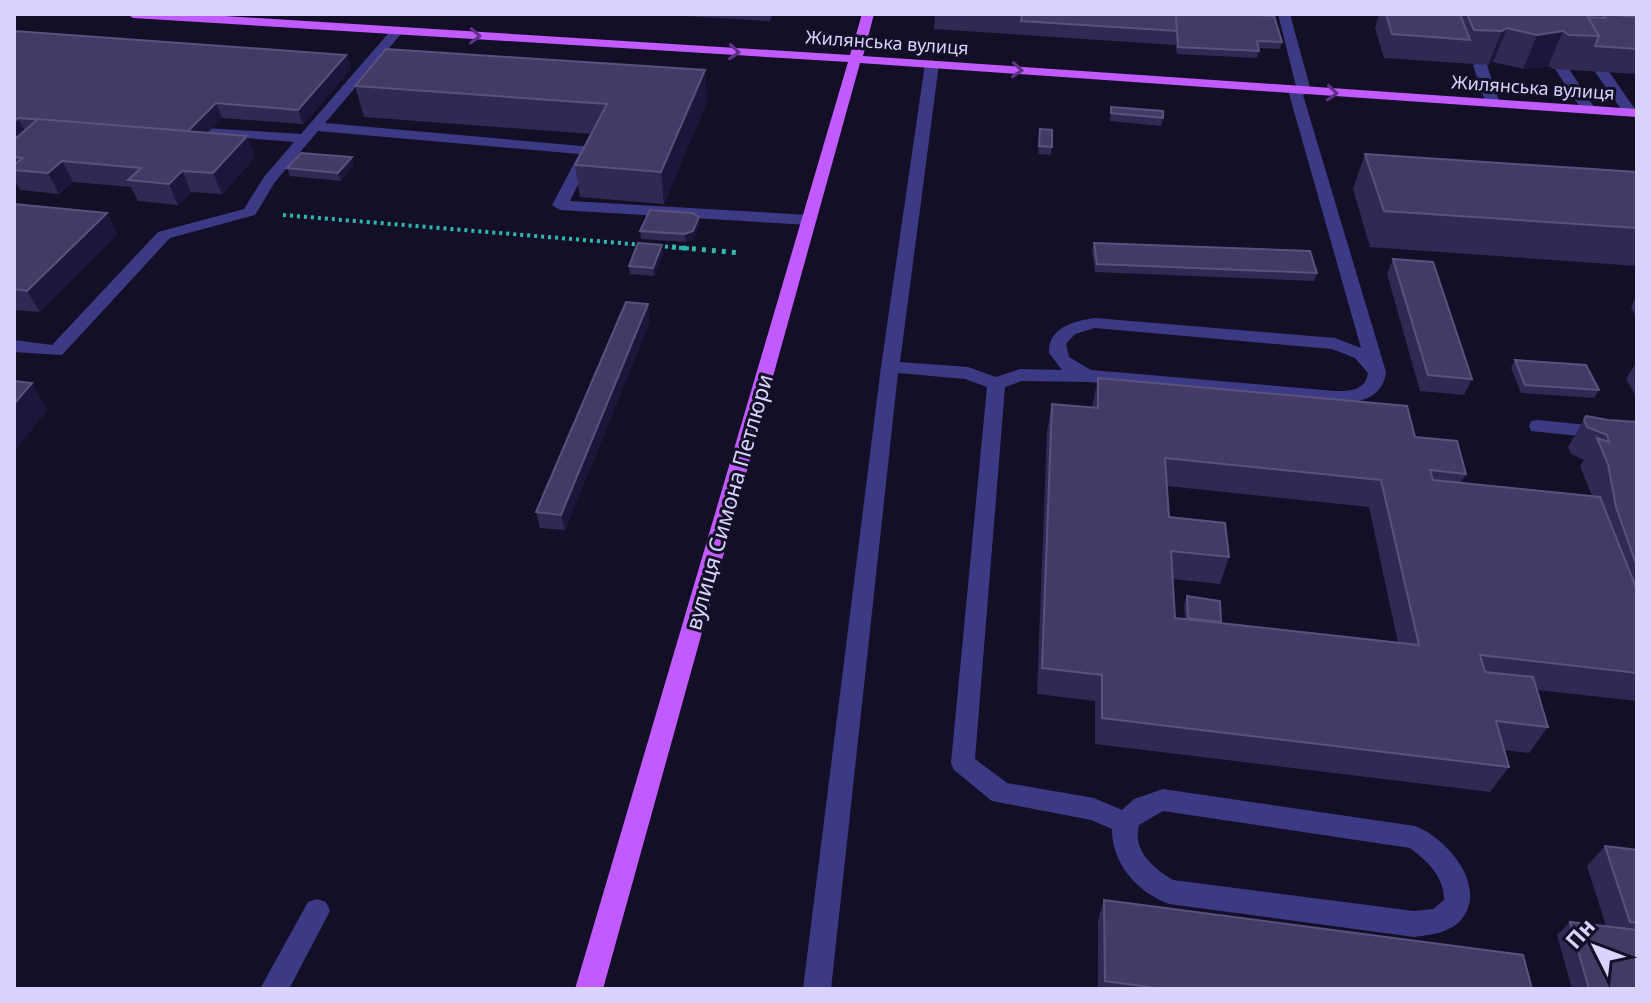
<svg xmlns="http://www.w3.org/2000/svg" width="1651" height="1003" viewBox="0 0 1651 1003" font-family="'Noto Sans',sans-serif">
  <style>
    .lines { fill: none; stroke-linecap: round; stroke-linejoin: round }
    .path-far1 { stroke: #2fb8b0; stroke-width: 4; stroke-dasharray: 3 4; stroke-linecap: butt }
    .path { stroke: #2fb8b0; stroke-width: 5; stroke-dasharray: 4 6; stroke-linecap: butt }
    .minor { fill: #3d3a85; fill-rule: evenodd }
    .major { fill: #c25bff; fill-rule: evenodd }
    .wall { fill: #312854; fill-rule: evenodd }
    .shaded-wall { fill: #1d163a }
    .building { fill: #433a66; stroke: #5a527e; stroke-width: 2; fill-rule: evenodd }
    .oneway { stroke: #623188 }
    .labels { text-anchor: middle; stroke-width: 6; stroke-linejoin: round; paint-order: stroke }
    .far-street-label { font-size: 18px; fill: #d9d4ff; stroke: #130f26 }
    .street-label { font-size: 22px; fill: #d9d4ff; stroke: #130f26 }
  </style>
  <rect width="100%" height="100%" fill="#130f26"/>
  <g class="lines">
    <g class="path-far1">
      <polyline points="283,215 644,245"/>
      <polyline points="658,246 695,249"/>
    </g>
    <polyline class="path" points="672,247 741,253"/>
    <g class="minor">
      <path d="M1278,14H1290L1311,91L1303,95L1386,372C1383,396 1364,402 1342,403L1089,382L1022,381L1005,387L975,759L1007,783L1094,798L1122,810L1134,799L1163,789L1415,826C1447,838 1489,887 1461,920C1450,933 1429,935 1414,937L1169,904C1137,892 1112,864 1112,829L1091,820L992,801L954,770L951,763L987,387L965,379L898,373L831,989H803L881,367L925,64L932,60L939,64L900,362L968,367L996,377L1020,369L1062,370L1049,353C1048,327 1075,321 1095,318L1335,338L1361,348L1288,90L1296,86ZM1095,328L1332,349L1355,358L1368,373C1365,391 1350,391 1335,391L1091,370L1069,357L1066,344L1075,334ZM1163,811L1410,848C1427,861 1444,876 1444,900L1433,909L1414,911L1173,880C1153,868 1132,850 1139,825Z"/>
      <polygon points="397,27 403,31 401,34 325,123 593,147 595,150 570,201 809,215 817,220 809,225 560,210 552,205 579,154 318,131 275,182 255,215 170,238 62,355 14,352 14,340 52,345 158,232 244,209 264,177 294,142 210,135 203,131 205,128 301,134 393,28"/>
      <polygon points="1480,61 1487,65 1500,104 1498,107 1486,104 1473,65"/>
      <polygon points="1557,66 1567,66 1596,110 1594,113 1584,113 1555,69"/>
      <polygon points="1597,69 1607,69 1637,112 1636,116 1626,116 1595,72"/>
      <polygon points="1538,420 1637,430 1637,442 1531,431 1529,426 1531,421"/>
      <polygon points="317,899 326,902 330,911 289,989 260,989 308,902"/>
    </g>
    <polygon class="major" points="127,14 193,14 850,55 862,14 874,14 863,56 1637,109 1637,117 860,63 603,989 575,989 848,62 133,18"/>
  </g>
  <g class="wall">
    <polygon points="651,14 773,14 770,21"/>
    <polygon points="935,14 1240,14 1282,42 1280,49 1259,48 1259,51 1257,58 1177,54 1175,43 1174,45 934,29"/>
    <polygon points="1379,14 1637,14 1637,74 1554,69 1548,66 1523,69 1493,62 1488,65 1384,58 1375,28"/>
    <polygon points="14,31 346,55 351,69 303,124 222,118 207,133 255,157 222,194 191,192 178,205 138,201 131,187 73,182 59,194 20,190 14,179"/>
    <polygon points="355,86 707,101 664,204 580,197 575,165 592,134 364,117"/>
    <polygon points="1111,107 1163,118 1161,126 1110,121"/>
    <polygon points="1040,129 1052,147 1051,155 1038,154"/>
    <polygon points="1365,154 1637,172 1637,266 1370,247 1353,189"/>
    <polygon points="354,165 341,181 290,176 287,168"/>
    <polygon points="14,204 107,213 117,234 40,312 14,310"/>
    <polygon points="699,217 699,225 694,239 686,242 641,239 640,231"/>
    <polygon points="1094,243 1317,273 1314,281 1095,272 1092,251"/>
    <polygon points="663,253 654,276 630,274 629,266"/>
    <polygon points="1393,259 1472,379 1464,395 1420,391 1387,274"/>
    <polygon points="1637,295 1637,320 1631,307"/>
    <polygon points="650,320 565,530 540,528 536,512"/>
    <polygon points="1515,360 1599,390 1594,398 1521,393 1511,368"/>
    <polygon points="1636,363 1637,363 1637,398 1626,379"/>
    <path d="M1098,378L1415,437L1466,474L1461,483L1592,496L1580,466L1584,460L1571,454L1568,447L1586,416L1608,420L1637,422V701L1537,690L1548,727L1529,753L1504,750L1509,767L1490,792L1095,744V701L1037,694L1047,431L1052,404L1092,407ZM1167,486L1369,507L1398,643L1220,623L1221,622L1187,596L1184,604L1185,619L1175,618L1172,579L1220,584L1229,557L1169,517Z"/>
    <polygon points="1605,846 1637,850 1637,989 1572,989 1557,935 1570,922 1606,926 1587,866"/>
    <polygon points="1104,900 1532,989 1098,989 1098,920"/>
  </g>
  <g class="shaded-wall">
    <polygon points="1507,28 1493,62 1488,65 1502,31"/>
    <polygon points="1563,31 1548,66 1523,69 1537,35"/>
    <polygon points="346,55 351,69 303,124 298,110"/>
    <polygon points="705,70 707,101 664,204 661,172"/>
    <polygon points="216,103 222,118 194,146 188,131"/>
    <polygon points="18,118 26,133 14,143 14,122"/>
    <polygon points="247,136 255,157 222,194 213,173"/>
    <polygon points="352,157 354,165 341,181 338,173"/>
    <polygon points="62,161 73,182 59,194 48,173"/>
    <polygon points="182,171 191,192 178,205 169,184"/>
    <polygon points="107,213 117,234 40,312 27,291"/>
    <polygon points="699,217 699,225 694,239 686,242 685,234"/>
    <polygon points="662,245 663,253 654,276 653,268"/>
    <polygon points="648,304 650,320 565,530 561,515"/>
    <polygon points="32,383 48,410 14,451 14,404"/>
  </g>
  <g class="building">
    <polygon points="1022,14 1176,14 1177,31 1021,21"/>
    <polygon points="1176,14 1240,14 1274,16 1282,42 1257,41 1259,51 1178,47"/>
    <polygon points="1386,14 1460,14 1470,40 1392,34"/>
    <polygon points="1467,14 1586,14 1599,36 1569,35 1563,31 1537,35 1507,28 1502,31 1474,30"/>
    <polygon points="1603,14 1637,17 1637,49 1595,46 1599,36 1588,17 1605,18"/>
    <polygon points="14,31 346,55 298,110 216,103 188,131 18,118 14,122"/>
    <polygon points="386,49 705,70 661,172 575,165 607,104 355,86"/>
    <polygon points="1111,107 1163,111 1163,118 1111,113"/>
    <polygon points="38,119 247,136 213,173 182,171 169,184 128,180 141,168 62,161 48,173 14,170 14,165 23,158 14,157 14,140"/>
    <polygon points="1040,129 1052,130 1052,147 1039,146"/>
    <polygon points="301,153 352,157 338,173 287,168"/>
    <polygon points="1365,154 1637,172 1637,228 1384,211"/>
    <polygon points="14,204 107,213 27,291 14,289"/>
    <polygon points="650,210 692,213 699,217 693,231 685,234 640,231"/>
    <polygon points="638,243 662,245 653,268 629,266"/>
    <polygon points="1094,243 1310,251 1317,273 1097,264"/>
    <polygon points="1393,259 1433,262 1472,379 1428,375"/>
    <polygon points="626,302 648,304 561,515 536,512"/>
    <polygon points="1515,360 1586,365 1599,390 1525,385"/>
    <path d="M1098,378L1407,406L1415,437L1457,441L1466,474L1430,470L1433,480L1600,497L1637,590V673L1480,655L1485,672L1533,677L1548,727L1496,721L1509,767L1102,718V675L1042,668L1052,404L1098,408ZM1165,458L1381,480L1419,645L1175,618L1171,551L1229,557L1225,523L1169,517Z"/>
    <polygon points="14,381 32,383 14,404"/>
    <polygon points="1586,416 1608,420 1637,422 1637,567 1616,507 1608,464 1597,438 1609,442 1607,435 1587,427 1584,420"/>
    <polygon points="1187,596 1220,601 1221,622 1188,618"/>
    <polygon points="1605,846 1637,850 1637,923 1630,922"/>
    <polygon points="1104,900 1523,955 1532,989 1164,989 1105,981"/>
    <polygon points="1570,922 1637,930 1637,989 1589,989"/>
  </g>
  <defs><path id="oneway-chevron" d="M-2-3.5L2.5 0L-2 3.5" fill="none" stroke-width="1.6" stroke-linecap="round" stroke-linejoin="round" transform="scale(2)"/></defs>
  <g class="oneway">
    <use href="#oneway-chevron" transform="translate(475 36) rotate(3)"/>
    <use href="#oneway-chevron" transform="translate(734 52) rotate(4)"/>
    <use href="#oneway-chevron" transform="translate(1017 70) rotate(4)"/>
    <use href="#oneway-chevron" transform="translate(1332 93) rotate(4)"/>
  </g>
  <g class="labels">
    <g class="far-street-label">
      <text transform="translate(887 43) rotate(4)" y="6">Жилянська вулиця</text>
      <text transform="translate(1533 88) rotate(4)" y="6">Жилянська вулиця</text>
    </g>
    <g class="street-label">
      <text transform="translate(729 502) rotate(-74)" y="8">вулиця Симона Петлюри</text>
    </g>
  </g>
  <rect width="1651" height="1003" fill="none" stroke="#d9d4ff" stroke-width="32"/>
  <g transform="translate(1595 947) rotate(312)" stroke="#130f26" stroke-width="6" paint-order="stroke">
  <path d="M0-6L14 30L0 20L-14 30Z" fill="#d9d4ff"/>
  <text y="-12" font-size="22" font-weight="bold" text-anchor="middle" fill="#d9d4ff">Пн</text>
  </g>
</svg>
